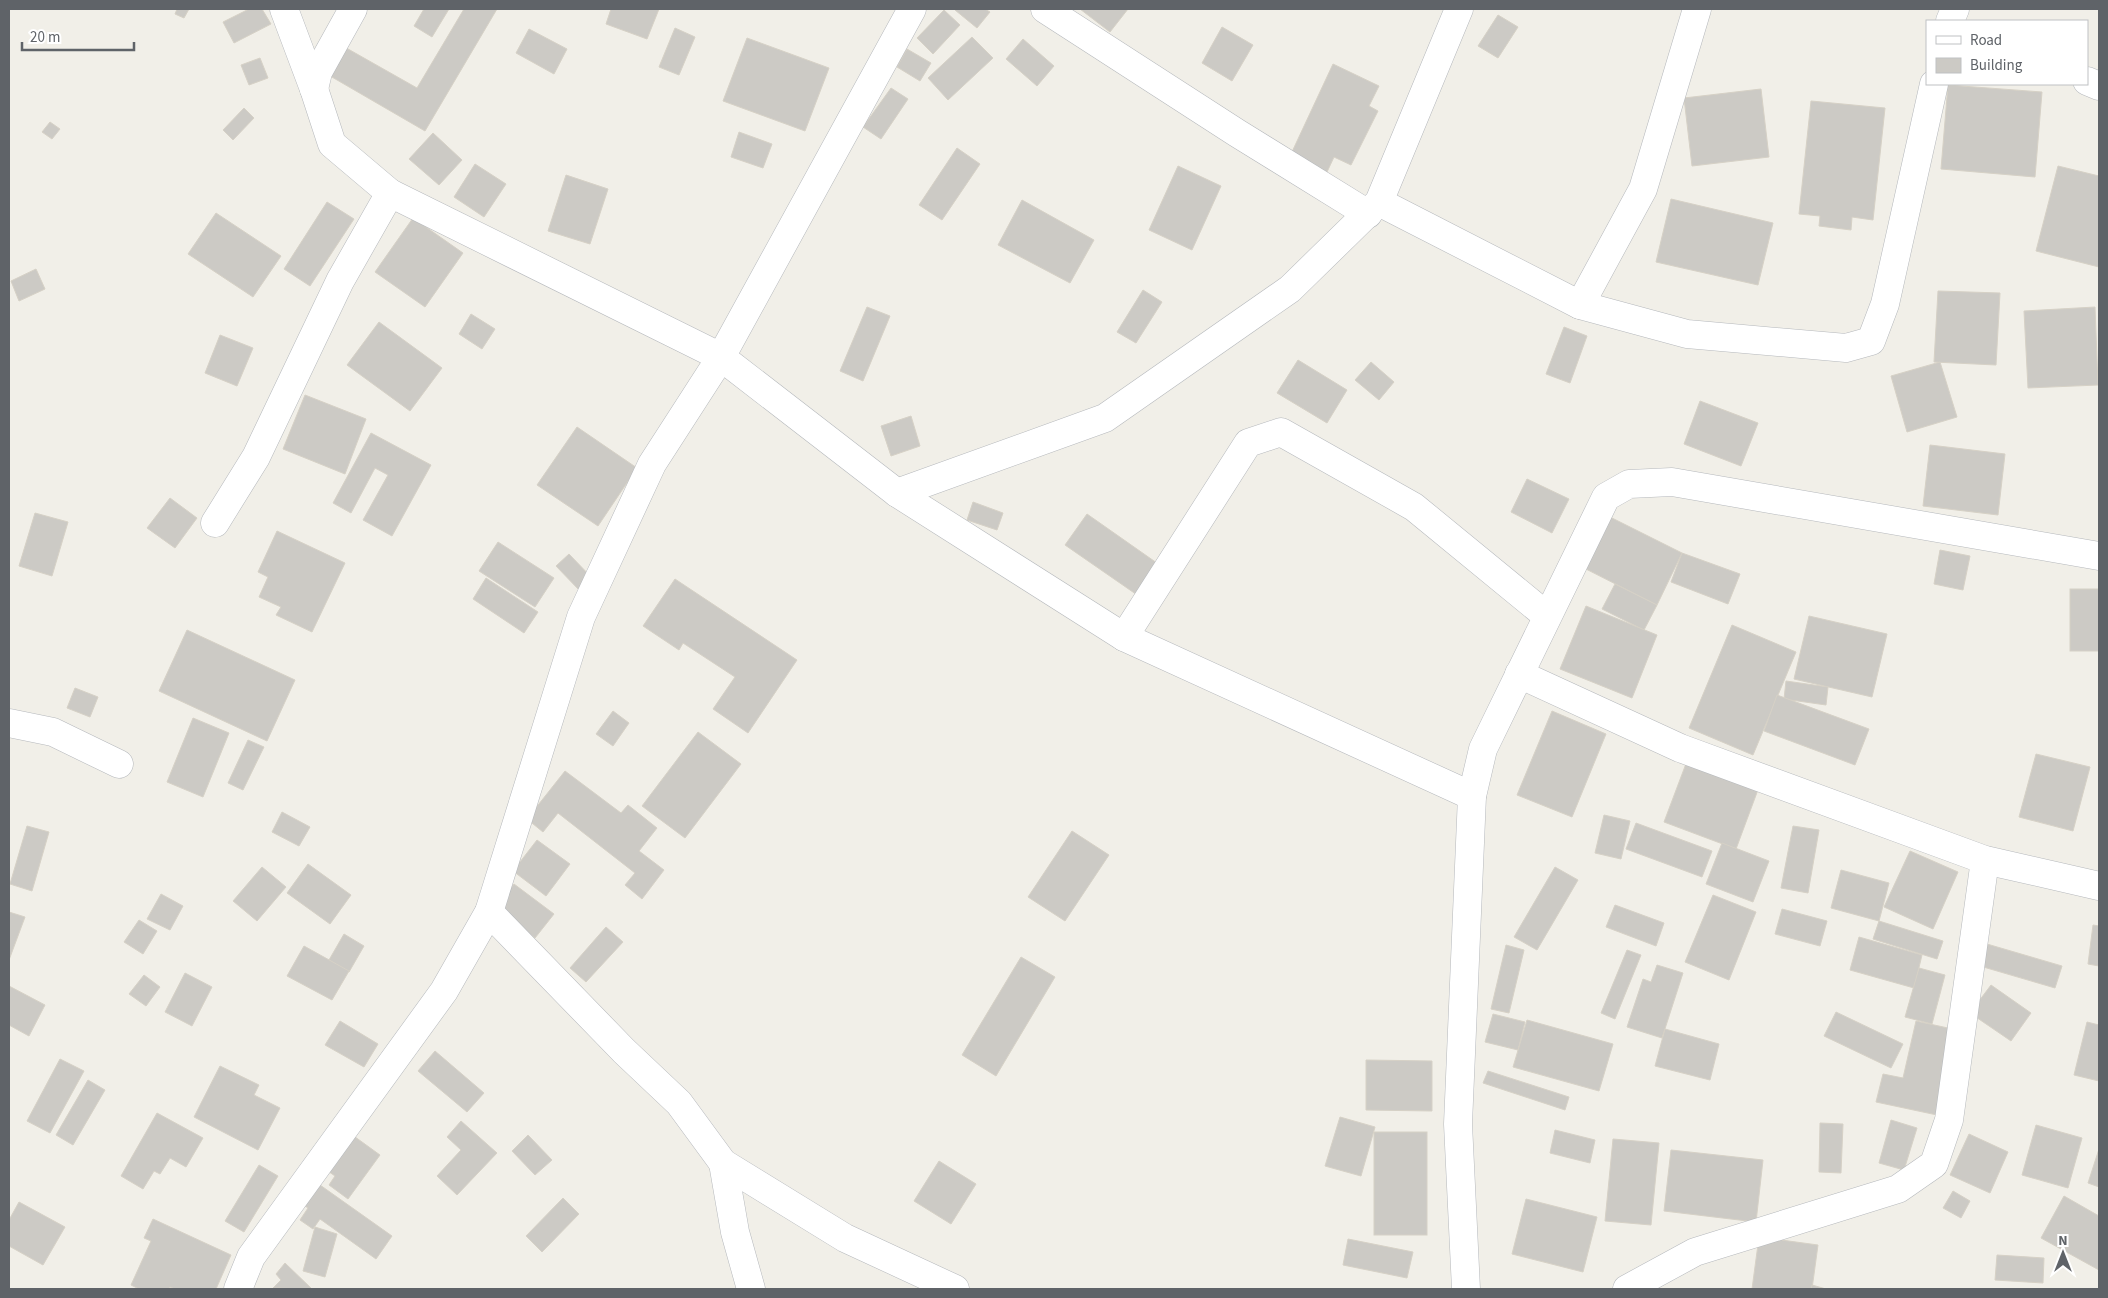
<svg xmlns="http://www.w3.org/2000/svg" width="2108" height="1298" viewBox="0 0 2108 1298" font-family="'Source Sans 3',sans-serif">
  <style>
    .building { fill: #cccac5; stroke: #d6d1c6 }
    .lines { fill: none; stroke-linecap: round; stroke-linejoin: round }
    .minor-casing { stroke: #b5b8bc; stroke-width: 29 }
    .minor { stroke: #fff; stroke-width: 28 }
  </style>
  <rect width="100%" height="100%" fill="#f1efe8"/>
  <g class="building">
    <polygon points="177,9 189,9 184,18 175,14"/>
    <polygon points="249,9 262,9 271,24 234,43 223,22"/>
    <polygon points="424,9 449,9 432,37 414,26"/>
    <polygon points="464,9 497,9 425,131 325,73 341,45 417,88"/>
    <polygon points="611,9 659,9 647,39 606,24"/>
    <polygon points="956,9 985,9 990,12 977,28 955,10"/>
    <polygon points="1080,9 1128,9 1110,32"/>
    <polygon points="944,10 960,25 933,54 917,38"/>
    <polygon points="1498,15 1518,27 1498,58 1478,46"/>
    <polygon points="1222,27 1253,45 1232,81 1202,63"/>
    <polygon points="675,28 695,37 679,75 659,67"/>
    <polygon points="529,29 567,49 554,74 516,53"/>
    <polygon points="972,37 993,58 948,100 928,78"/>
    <polygon points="747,38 829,68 805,131 723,101"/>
    <polygon points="1023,39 1054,66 1037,86 1006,59"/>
    <polygon points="907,49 931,63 920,81 897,67"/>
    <polygon points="260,58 268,78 249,85 241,65"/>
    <polygon points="1333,64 1379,86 1369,106 1378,111 1351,165 1334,157 1327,172 1291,154"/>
    <polygon points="1948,85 2042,92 2035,177 1941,169"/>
    <polygon points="891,88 908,99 881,139 863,127"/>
    <polygon points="1761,89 1769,157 1692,166 1684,98"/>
    <polygon points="1811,101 1885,108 1873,220 1852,217 1851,230 1819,226 1820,216 1799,214"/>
    <polygon points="244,108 254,118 233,140 223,130"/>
    <polygon points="50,122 60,129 52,139 42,132"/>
    <polygon points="739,132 772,144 763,168 731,157"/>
    <polygon points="433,133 462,160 439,185 409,159"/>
    <polygon points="957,148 980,164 942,220 919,205"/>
    <polygon points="475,164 506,184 484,217 454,197"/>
    <polygon points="1178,166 1221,186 1192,250 1149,230"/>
    <polygon points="2058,166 2099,176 2099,267 2036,251"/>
    <polygon points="566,175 608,189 590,244 548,231"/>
    <polygon points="1671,199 1773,223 1758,285 1656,262"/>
    <polygon points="1022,200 1094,240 1070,283 998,245"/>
    <polygon points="327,202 354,219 310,286 284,269"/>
    <polygon points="216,213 281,256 253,297 188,254"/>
    <polygon points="413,218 463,253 425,307 375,272"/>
    <polygon points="36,269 45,289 19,301 11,281"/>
    <polygon points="1143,290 1162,302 1136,343 1117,332"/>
    <polygon points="1938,291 2000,293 1996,365 1934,362"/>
    <polygon points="867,307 890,316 863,381 840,371"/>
    <polygon points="2095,307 2098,385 2028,388 2024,311"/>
    <polygon points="471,314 495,329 482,349 459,334"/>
    <polygon points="379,322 442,368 410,411 347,365"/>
    <polygon points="1564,327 1587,336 1570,383 1546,374"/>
    <polygon points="220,335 253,348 237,386 205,373"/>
    <polygon points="1298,360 1347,390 1327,423 1277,393"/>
    <polygon points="1371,362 1394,382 1379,400 1355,380"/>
    <polygon points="1940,362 1957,417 1907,432 1891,376"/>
    <polygon points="305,395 366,419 345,474 283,449"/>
    <polygon points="1700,401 1758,423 1741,466 1684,444"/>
    <polygon points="911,416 920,446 891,456 881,426"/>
    <polygon points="577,427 637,468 598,526 537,485"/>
    <polygon points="371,433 431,465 392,536 363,520 388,475 375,468 351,513 333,503"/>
    <polygon points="1930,445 2005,454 1998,515 1923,506"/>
    <polygon points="1527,479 1569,499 1552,533 1511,512"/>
    <polygon points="170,498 197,518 175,548 147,528"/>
    <polygon points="973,502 1003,513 997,530 967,520"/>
    <polygon points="35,513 68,522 52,576 19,566"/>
    <polygon points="1087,514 1164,568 1143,599 1065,545"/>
    <polygon points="1606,515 1682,553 1657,605 1580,566"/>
    <polygon points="277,531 345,563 312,632 276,615 281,607 259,597 268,577 258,572"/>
    <polygon points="498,542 554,578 535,607 479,571"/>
    <polygon points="1940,550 1970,556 1963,590 1934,584"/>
    <polygon points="1682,553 1740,574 1728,604 1671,582"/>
    <polygon points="569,554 593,579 580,591 556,566"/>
    <polygon points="486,578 538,612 524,633 473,599"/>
    <polygon points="675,579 797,660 748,733 713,709 735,677 683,643 679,650 643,626"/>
    <polygon points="1615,584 1657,605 1644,630 1602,609"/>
    <rect x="2070" y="589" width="29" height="62"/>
    <polygon points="1586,606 1657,635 1632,698 1560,669"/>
    <polygon points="1809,616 1887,634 1872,697 1794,679"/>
    <polygon points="1732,625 1796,652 1753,755 1689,728"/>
    <polygon points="187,630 295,680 267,741 159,691"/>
    <polygon points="1786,681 1828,687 1826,705 1784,699"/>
    <polygon points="75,688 98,697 90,717 67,708"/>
    <polygon points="1777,695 1869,729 1855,765 1764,731"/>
    <polygon points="613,711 629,723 613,746 596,734"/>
    <polygon points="1552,711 1606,734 1572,817 1517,795"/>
    <polygon points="193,718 229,733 203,797 167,782"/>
    <polygon points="698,732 741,764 685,838 642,806"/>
    <polygon points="248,740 264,747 243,790 228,783"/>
    <polygon points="2036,754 2090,767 2073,831 2019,817"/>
    <polygon points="1687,761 1759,787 1736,849 1664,822"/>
    <polygon points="565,771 621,813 628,805 657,828 639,851 664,870 642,899 625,885 635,873 558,813 543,832 527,819"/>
    <polygon points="282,812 310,827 299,846 272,832"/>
    <polygon points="1604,815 1630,821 1621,859 1595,853"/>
    <polygon points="1636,823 1712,851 1702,877 1626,849"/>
    <polygon points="27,826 49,832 32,891 10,884"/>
    <polygon points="1793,826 1819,830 1808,893 1781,888"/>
    <polygon points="1072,831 1109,855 1065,921 1028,897"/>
    <polygon points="537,840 570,864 546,896 513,871"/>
    <polygon points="1722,843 1769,861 1753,902 1706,884"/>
    <polygon points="1910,851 1958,872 1933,929 1884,907"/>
    <polygon points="308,864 351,895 330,924 287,893"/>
    <polygon points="262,867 286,887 257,921 233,901"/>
    <polygon points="1555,867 1578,880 1537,950 1514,937"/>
    <polygon points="1841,870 1889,883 1879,921 1831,908"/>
    <polygon points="514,884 554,914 535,938 496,908"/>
    <polygon points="161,894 183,906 170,930 147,919"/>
    <polygon points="1713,895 1756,912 1729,980 1685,962"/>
    <polygon points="1615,905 1664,923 1656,946 1606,927"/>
    <polygon points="1782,909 1827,921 1820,946 1775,934"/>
    <polygon points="9,912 25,917 9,960"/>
    <polygon points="139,920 157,931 143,954 124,942"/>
    <polygon points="1879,921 1943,941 1937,959 1873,939"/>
    <polygon points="2093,925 2099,926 2099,966 2088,964"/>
    <polygon points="606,927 623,942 586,982 570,968"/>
    <polygon points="344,934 364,946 349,972 329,960"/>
    <polygon points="1859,937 1922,955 1914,988 1850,970"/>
    <polygon points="1987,944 2062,966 2055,988 1980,966"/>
    <polygon points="1506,945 1524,950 1509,1013 1491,1009"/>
    <polygon points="304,946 349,971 332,1000 287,976"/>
    <polygon points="1627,950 1641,955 1615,1019 1601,1013"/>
    <polygon points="1021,957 1055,977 996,1076 962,1055"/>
    <polygon points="1657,965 1683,973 1662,1038 1627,1027 1643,979 1651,982"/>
    <polygon points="1919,968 1945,975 1932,1024 1905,1017"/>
    <polygon points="185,973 212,987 192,1026 165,1012"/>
    <polygon points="144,975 160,987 146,1006 129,994"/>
    <polygon points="1991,985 2031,1013 2011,1041 1970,1013"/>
    <polygon points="9,986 45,1005 29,1036 9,1025"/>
    <polygon points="1836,1012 1903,1044 1891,1068 1824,1036"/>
    <polygon points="1493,1014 1525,1022 1518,1050 1485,1042"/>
    <polygon points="1527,1020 1613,1044 1599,1091 1513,1067"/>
    <polygon points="340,1021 378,1044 364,1067 325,1045"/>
    <polygon points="1916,1021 1957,1030 1937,1115 1876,1102 1883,1074 1903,1078"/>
    <polygon points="2087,1022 2099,1025 2099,1081 2074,1075"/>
    <polygon points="1665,1029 1719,1044 1710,1080 1655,1066"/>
    <polygon points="435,1051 484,1093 467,1112 418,1071"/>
    <polygon points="60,1059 84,1071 50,1133 27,1121"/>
    <polygon points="1366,1060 1432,1061 1432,1111 1366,1110"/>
    <polygon points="220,1066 259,1085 254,1095 280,1108 258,1150 194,1117"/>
    <polygon points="1488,1071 1569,1097 1565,1110 1483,1083"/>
    <polygon points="88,1080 105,1090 73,1145 56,1135"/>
    <polygon points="157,1113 203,1138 186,1167 170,1158 160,1174 154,1171 143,1189 121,1176"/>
    <polygon points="1340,1117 1375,1127 1361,1176 1325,1166"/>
    <polygon points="1891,1120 1917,1128 1904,1170 1879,1163"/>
    <polygon points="461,1121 497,1153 457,1195 437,1176 461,1150 447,1137"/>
    <polygon points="1820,1123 1843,1124 1841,1173 1819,1172"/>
    <polygon points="2036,1125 2082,1138 2068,1188 2022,1175"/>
    <polygon points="1555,1130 1595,1140 1590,1163 1550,1153"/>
    <rect x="1374" y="1132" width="53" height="103"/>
    <polygon points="351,1134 380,1155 348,1199 329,1185 335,1176 325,1169"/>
    <polygon points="1969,1134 2008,1152 1990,1193 1950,1175"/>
    <polygon points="528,1135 552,1160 535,1175 512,1151"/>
    <polygon points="1613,1139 1659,1143 1651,1225 1605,1221"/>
    <polygon points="2099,1149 2099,1187 2088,1183"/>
    <polygon points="1671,1150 1763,1160 1756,1222 1664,1211"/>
    <polygon points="939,1161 976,1184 951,1224 914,1201"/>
    <polygon points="259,1165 278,1176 244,1232 225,1221"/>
    <polygon points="320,1185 392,1236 376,1259 320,1219 313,1229 300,1220 308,1208 305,1206"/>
    <polygon points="1953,1191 1970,1201 1961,1218 1943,1208"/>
    <polygon points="2064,1196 2099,1216 2099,1270 2041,1238"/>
    <polygon points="563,1198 579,1214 542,1252 526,1236"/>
    <polygon points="1526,1199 1597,1217 1583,1272 1512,1254"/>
    <polygon points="19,1202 65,1227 43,1265 9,1246 9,1220"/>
    <polygon points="153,1219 231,1255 216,1289 175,1289 170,1287 169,1289 139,1289 131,1285 151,1241 144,1238"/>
    <polygon points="315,1227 337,1234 325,1277 303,1271"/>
    <polygon points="1759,1237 1818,1245 1812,1289 1752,1289"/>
    <polygon points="1348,1239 1413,1252 1407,1278 1343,1265"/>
    <polygon points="1997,1255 2044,1258 2043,1283 1995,1280"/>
    <polygon points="285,1263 312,1289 273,1288 281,1280 276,1274"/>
    <polygon points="1812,1285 1826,1289 1811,1289"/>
  </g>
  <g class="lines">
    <g class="minor-casing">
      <g id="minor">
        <polyline points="284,9 314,89 332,144 390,193 721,357 897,493 1124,637 1472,796"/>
        <polyline points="1045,9 1237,133 1368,214"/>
        <polyline points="1950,21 1955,9"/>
        <polyline points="2087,81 2099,86"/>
        <polyline points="314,89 318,72 353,9"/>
        <polyline points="1379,202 1580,305 1687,334 1846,348 1871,341 1885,304 1934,84"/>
        <polyline points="1580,305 1643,189 1697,9"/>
        <polyline points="897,493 1105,418 1290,289 1379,202 1459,9"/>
        <polyline points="215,523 256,457 340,281 390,193"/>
        <polyline points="1124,637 1248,443 1281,432 1414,507 1547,616"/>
        <polyline points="1519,674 1680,748 1985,860 2099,886"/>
        <polyline points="9,723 53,732 119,764"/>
        <polyline points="489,912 624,1051 679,1103 723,1163 845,1238 955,1289"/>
        <polyline points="723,1163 735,1232 751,1289"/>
        <polyline points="238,1289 251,1257 444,991 489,912 581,617 652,464 721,357 912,9"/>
        <polyline points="1466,1289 1458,1124 1472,796 1483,749 1606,497 1629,484 1672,482 2099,556"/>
        <polyline points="1627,1289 1695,1252 1898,1189 1934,1164 1949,1120 1985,860"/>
      </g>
    </g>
    <use href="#minor" class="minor"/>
  </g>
  <rect width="2108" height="1298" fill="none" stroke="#5f6368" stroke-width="20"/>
  <rect x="1926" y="20" width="162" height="65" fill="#ffffff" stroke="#bfc1c3"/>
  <rect x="1936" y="36" width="25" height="8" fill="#ffffff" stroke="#bfc1c3"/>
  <text x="1970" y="45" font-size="15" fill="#5f6368">Road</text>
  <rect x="1936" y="58" width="25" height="15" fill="#cccac5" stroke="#bfc1c3"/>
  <text x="1970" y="70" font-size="15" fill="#5f6368">Building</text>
  <g transform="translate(2063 1253)" stroke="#ffffff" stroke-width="4" paint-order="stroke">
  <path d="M0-4L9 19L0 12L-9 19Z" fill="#5f6368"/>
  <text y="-8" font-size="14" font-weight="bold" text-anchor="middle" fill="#5f6368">N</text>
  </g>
  <path d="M22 42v8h112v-8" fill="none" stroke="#5f6368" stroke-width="2.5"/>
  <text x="30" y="42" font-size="15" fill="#5f6368" stroke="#ffffff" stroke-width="4" paint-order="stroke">20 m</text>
</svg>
